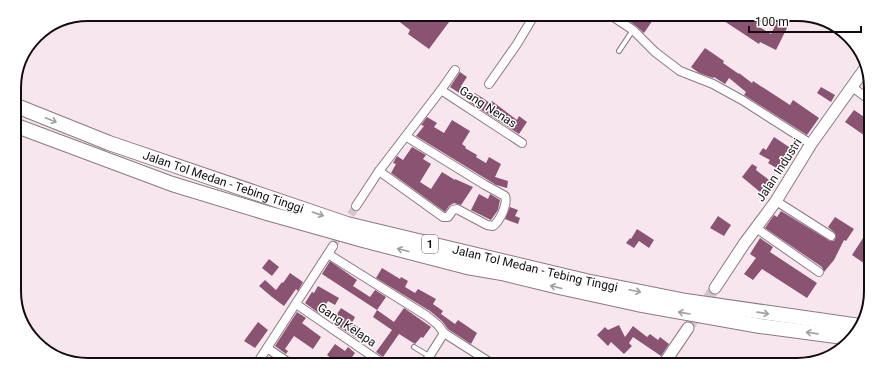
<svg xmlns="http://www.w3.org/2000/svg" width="885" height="379" viewBox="0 0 885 379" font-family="Roboto,sans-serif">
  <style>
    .building { fill: #8b5372 }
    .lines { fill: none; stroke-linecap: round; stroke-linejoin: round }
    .street-tunnel { stroke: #d6c5cd; stroke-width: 8; stroke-dasharray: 8 4; stroke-linecap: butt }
    .secondary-tunnel { stroke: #d6c5cd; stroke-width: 11; stroke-dasharray: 11 5.5; stroke-linecap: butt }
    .lane-casing { stroke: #8a7a82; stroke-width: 6 }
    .street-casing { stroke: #8a7a82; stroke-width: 10 }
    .secondary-casing { stroke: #8a7a82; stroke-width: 13 }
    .highway-casing { stroke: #8a7a82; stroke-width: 16 }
    .lane { stroke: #fff; stroke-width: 4 }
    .street { stroke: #fff; stroke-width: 8 }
    .secondary { stroke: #fff; stroke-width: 11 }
    .highway { stroke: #fff; stroke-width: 14 }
    .oneway { stroke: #a09e9f }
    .labels { text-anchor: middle; stroke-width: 3; stroke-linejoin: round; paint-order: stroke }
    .shield { fill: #fff; stroke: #595557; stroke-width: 1 }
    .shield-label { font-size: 11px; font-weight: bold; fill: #120c0f }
    .street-label { font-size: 12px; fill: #120c0f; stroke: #fff }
    .rim { fill: none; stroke: #120c0f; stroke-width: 2 }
  </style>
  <rect width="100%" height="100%" fill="#f8e6ef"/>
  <g class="building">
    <polygon points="400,14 455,14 429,49 408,34 410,30 396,19"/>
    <polygon points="626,14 657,14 644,33 636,26 624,17"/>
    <polygon points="725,14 763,14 756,25 771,34 781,14 785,14 792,18 776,50 760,42 759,44 721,19"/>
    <polygon points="705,48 724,61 723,63 739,74 739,73 752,83 753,81 790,105 793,100 819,118 807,135 744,95 746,92 729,78 725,84 714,77 713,78 699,73 691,67"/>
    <polygon points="460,72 467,77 461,86 473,95 475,93 490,103 492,101 517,120 519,116 527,122 519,134 469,102 470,100 450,87"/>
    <polygon points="821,87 835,95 831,102 817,93"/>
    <polygon points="854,110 870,121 871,140 845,122"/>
    <polygon points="427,117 437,123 434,127 444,133 452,120 470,131 462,144 466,147 465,148 477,155 476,157 486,163 489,157 501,164 495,177 508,181 507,188 496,185 488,180 416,136 424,126 421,125"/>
    <polygon points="774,137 792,149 778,169 768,163 770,160 759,154 763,148 766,150"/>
    <polygon points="412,147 426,155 423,159 431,164 420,182 431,189 442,172 455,180 455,179 473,187 461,205 454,203 449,206 445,212 391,173 396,164 393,163 397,156 403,160"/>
    <polygon points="752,164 757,167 756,170 769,180 760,192 742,177"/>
    <polygon points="479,194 488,199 490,194 500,200 498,210 491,220 471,210"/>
    <polygon points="510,207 518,210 515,216 520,218 518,224 505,219"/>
    <polygon points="781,211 830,241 834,241 836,237 834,232 828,227 835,217 854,229 846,241 844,240 834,260 824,272 822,267 765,228 774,215 777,217"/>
    <polygon points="718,216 731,225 724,236 710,228"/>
    <polygon points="637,229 654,240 649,248 639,241 634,248 626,243 630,238 631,239"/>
    <polygon points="865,235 871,238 871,268 852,255"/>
    <polygon points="760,238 773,247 770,252 817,283 807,298 762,269 753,280 744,274 756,258 750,254"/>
    <polygon points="269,259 279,267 272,276 262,268"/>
    <polygon points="330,261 357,280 353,286 370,297 375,290 386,297 377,310 322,274"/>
    <polygon points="382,268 400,279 401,277 408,281 405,287 415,293 418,289 436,299 433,304 443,311 441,314 455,324 458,320 477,333 471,344 448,329 442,321 430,311 376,278"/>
    <polygon points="290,273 303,282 298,291 296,289 284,306 272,297 259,286 265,280 276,290 282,282 283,283"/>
    <polygon points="318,286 339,298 335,305 328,301 320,314 305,303 312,292 314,293"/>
    <polygon points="341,308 355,317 352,323 362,330 356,338 332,322"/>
    <polygon points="404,308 431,327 423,338 421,337 415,344 399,334 383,357 376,352 392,330 373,317 377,310 394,322"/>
    <polygon points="297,312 306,318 302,323 321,337 313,349 294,336 285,349 288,351 286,354 275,346"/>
    <polygon points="258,322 268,330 255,348 244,341"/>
    <polygon points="619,325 625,337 633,326 647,337 650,334 658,340 660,337 669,344 661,356 633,337 629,343 632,346 624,354 611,342 608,346 597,335 605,327 608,330"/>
    <polygon points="335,344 345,351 348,347 355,353 346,365 334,365 336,362 327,355"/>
  </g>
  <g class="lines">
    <polyline class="street-tunnel" points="333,246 356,206"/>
    <polyline class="secondary-tunnel" points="688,328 715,288"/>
    <g class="lane-casing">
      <g id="lane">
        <polyline points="619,51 633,30"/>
        <polyline points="414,347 429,356"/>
      </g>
    </g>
    <g class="street-casing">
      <g id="street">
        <polyline points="609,14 633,30 655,52 680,71 713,84 742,100 811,144"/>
        <polyline points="489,84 517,44 535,14"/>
        <polyline points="852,87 870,100"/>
        <polyline points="441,90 522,143"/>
        <path d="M379,171L443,217H448L453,210L457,209L487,225L493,226C500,221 508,204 505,196L485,185L407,137"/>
        <polyline points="776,201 831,236"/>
        <polyline points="356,206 379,171 441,90 455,70"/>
        <polyline points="756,228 819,272"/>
        <polyline points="328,254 427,316 438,325 444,333 494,365"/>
        <polyline points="296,304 385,365"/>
        <polyline points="267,348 292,365"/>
        <polyline points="256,365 333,246"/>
        <polyline points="424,365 444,333"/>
      </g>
    </g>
    <g class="secondary-casing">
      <g id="secondary">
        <polyline points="715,288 744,244 776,201 811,144 866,67"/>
        <polyline points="663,365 688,328"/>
      </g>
    </g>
    <g class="highway-casing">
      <g id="highway">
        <path id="s1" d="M14,105L109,143L347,224L586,281L686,301L860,326"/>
        <polyline points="14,125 172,184 267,213 363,240 467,267 502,273 559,287 637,304 760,326 851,338"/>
      </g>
    </g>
    <use href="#lane" class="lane"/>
    <use href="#street" class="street"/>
    <use href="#secondary" class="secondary"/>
    <use href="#highway" class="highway"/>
  </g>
  <defs><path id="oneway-shaft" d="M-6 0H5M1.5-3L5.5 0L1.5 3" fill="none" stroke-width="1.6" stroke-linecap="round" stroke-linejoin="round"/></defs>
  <g class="oneway">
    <use href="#oneway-shaft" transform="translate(51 120) rotate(22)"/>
    <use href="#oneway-shaft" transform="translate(318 214) rotate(19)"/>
    <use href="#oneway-shaft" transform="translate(403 250) rotate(-166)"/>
    <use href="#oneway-shaft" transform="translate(556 287) rotate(-166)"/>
    <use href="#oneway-shaft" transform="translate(635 291) rotate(12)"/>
    <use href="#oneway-shaft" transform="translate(684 313) rotate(-170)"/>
    <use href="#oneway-shaft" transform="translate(763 313) rotate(8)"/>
    <use href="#oneway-shaft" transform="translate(812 333) rotate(-172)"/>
  </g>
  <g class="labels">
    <rect class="shield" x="422" y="235" width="16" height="18" rx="3"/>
    <g class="shield-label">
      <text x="430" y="248">1</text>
    </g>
    <g class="street-label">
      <text transform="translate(488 107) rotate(33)" y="4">Gang Nenas</text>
      <text transform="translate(779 170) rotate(-57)" y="4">Jalan Industri</text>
      <text dy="4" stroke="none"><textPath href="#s1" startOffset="223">Jalan Tol Medan - Tebing Tinggi</textPath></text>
      <text dy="4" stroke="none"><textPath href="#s1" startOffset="547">Jalan Tol Medan - Tebing Tinggi</textPath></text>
      <text transform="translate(347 325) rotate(34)" y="4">Gang Kelapa</text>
    </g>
  </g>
  <path d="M0 0H885V379H0ZM88 21H797A67 67 0 0 1 864 88V291A67 67 0 0 1 797 358H88A67 67 0 0 1 21 291V88A67 67 0 0 1 88 21Z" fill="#fff" fill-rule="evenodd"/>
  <path class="rim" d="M88 21H797A67 67 0 0 1 864 88V291A67 67 0 0 1 797 358H88A67 67 0 0 1 21 291V88A67 67 0 0 1 88 21Z"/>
  <path d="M749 26v6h112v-6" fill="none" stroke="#120c0f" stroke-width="2"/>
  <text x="755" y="26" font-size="12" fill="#120c0f" stroke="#ffffff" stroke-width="3" paint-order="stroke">100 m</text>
</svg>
